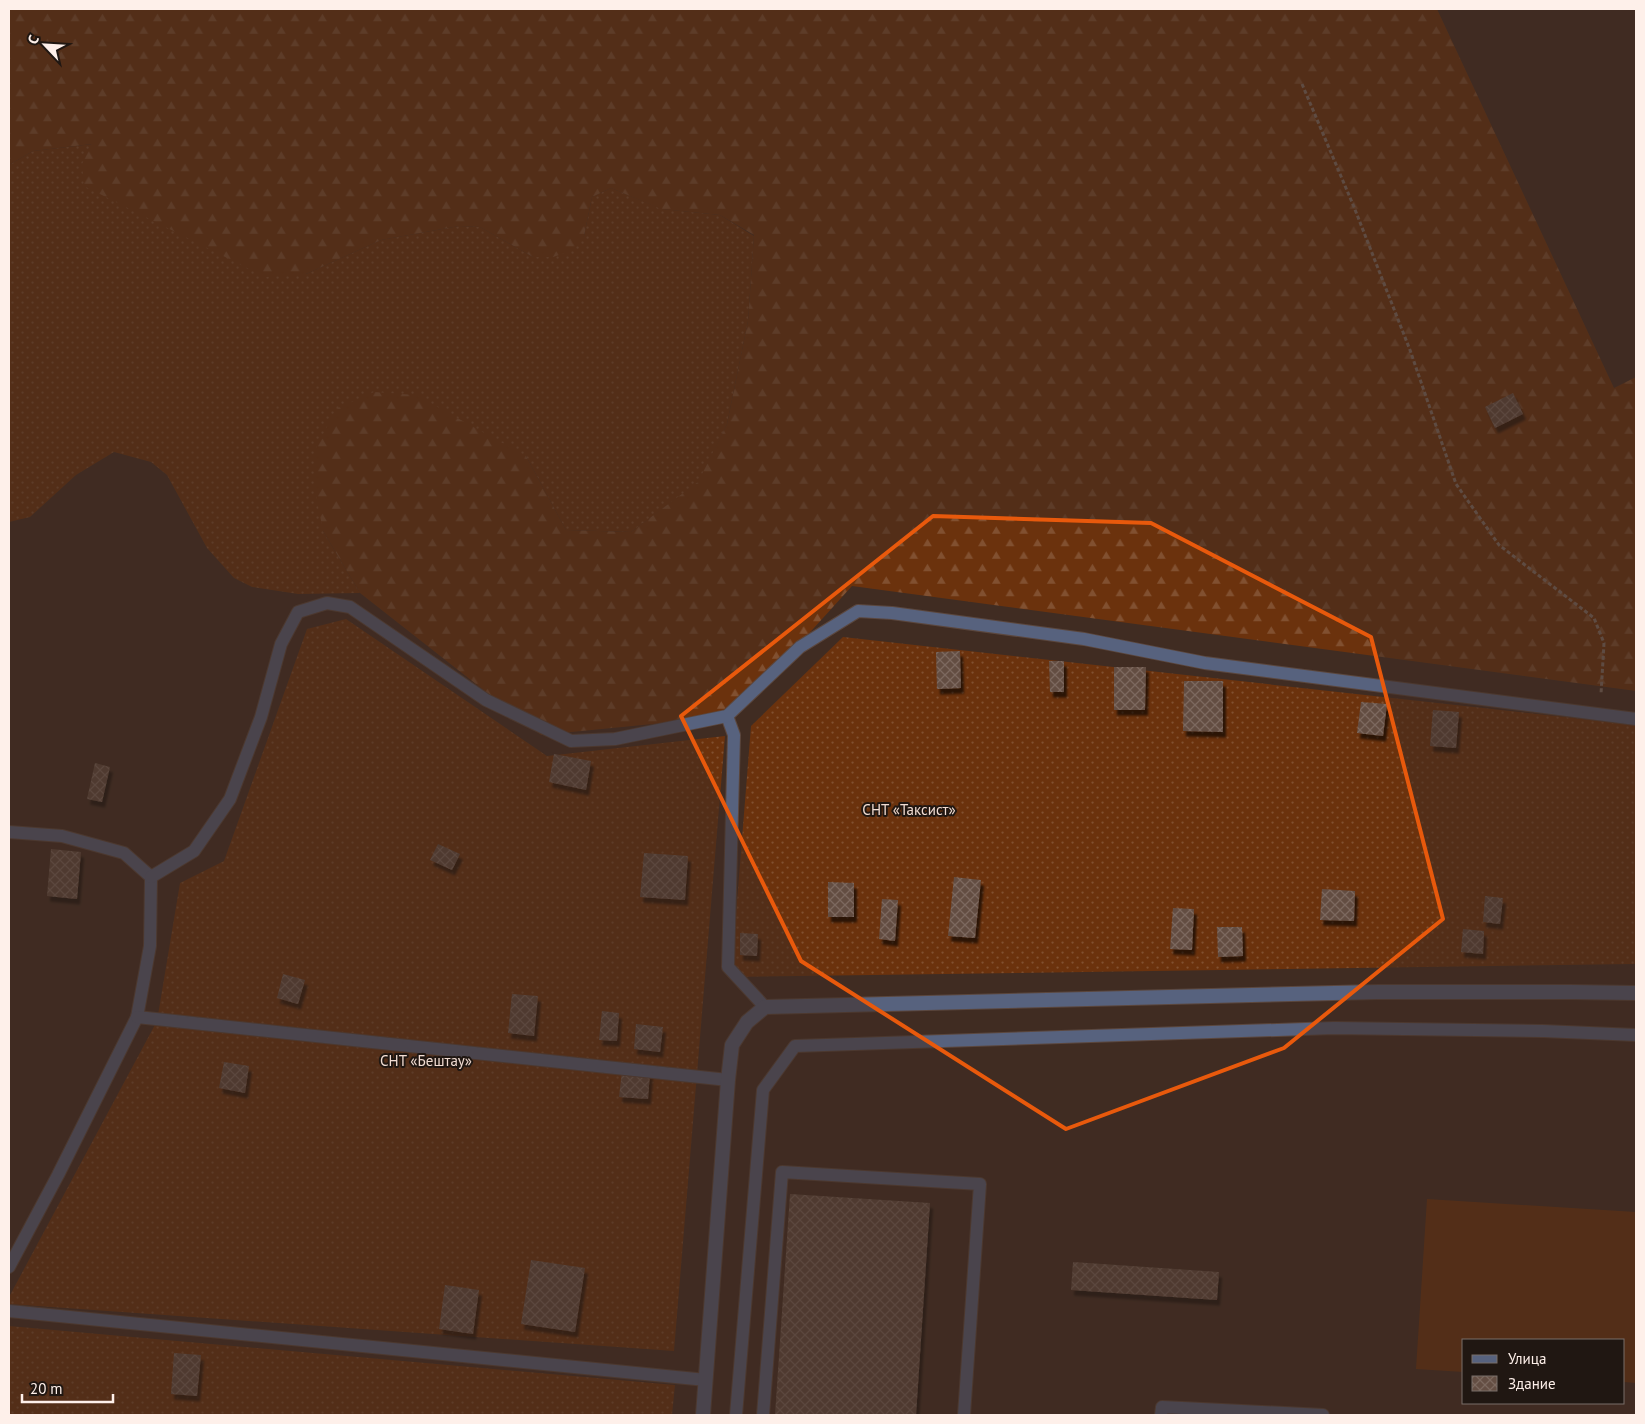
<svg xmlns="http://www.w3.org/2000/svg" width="1645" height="1424" viewBox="0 0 1645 1424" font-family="'PT Sans',sans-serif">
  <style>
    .grass { fill: url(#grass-dots) }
    .forest { fill: url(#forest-firs) }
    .pitch { fill: #6b320d }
    .building { fill: url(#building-cross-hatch); filter: url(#shadow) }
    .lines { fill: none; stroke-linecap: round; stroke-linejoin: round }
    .service-casing { stroke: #5b473e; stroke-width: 14 }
    .minor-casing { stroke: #5b473e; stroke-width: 16 }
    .path { stroke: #847269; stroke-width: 3; stroke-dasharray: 4 2.5; stroke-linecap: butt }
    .service { stroke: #57627e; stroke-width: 12 }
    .minor { stroke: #57627e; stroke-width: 14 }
    .marked { fill: none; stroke: #e8590c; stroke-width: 4; stroke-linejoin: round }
    .labels { text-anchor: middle; stroke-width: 4; stroke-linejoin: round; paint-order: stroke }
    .park-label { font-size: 15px; fill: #f1dcd2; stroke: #201712 }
  </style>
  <defs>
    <pattern id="grass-dots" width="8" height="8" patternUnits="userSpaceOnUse" patternTransform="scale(1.25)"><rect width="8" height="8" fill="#6b320d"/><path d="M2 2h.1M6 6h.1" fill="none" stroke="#815030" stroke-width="1.8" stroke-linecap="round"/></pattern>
    <pattern id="forest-firs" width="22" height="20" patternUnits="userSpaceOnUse" patternTransform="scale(1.25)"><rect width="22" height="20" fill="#6b320d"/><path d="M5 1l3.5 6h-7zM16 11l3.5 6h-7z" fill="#815030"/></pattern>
    <pattern id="building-cross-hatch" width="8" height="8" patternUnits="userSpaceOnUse" patternTransform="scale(1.25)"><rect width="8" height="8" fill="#644e43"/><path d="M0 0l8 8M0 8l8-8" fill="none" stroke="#7b685e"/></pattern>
    <filter id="shadow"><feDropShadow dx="3" dy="5.5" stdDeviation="1" flood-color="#0009"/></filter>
  </defs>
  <rect width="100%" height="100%" fill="#402c22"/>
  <g class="grass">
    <polygon points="93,144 306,274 381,240 459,226 480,227 533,257 584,236 592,197 611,188 662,209 720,215 754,236 748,321 727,424 699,482 631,532 566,530 526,456 323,531 360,593 298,594 252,587 234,578 207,548 167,475 151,462 114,452 76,475 30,517 9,522 9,165 33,151"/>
    <polygon points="346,619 547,756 725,736 674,1351 9,1304 9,1297 157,1021 180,883 224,861 307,629"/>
    <polygon points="843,637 1636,725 1636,964 731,977 751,726"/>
    <polygon points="9,1326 675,1385 672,1415 9,1415"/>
  </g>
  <polygon class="forest" points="9,9 1437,9 1614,388 1636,377 1636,691 852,586 734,716 541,735 360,593 323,531 315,490 316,448 336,409 374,392 416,395 526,456 566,530 631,532 698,482 727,424 748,321 754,235 720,215 661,209 611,188 592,197 584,236 571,251 553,257 533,257 480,227 459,226 381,240 306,274 265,277 84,186 82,164 92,144 33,151 9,165"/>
  <polygon class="pitch" points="1427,1199 1636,1212 1636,1383 1624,1382 1624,1340 1464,1340 1464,1372 1416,1369"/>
  <g class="building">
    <polygon points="1513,393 1523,414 1495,428 1485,407"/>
    <polygon points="960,651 961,688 937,689 936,652"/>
    <polygon points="1049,661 1064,661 1064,692 1050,692"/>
    <polygon points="1114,667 1146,667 1145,710 1114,710"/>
    <polygon points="1184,681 1223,681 1223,732 1183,731"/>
    <polygon points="1361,702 1387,704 1383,736 1357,733"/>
    <polygon points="1433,710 1459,712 1456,748 1430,746"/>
    <polygon points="554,754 591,761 586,790 549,782"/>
    <polygon points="95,763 110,767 102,802 87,799"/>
    <polygon points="438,844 460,854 452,870 430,860"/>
    <polygon points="51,849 81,852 77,899 47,896"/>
    <polygon points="644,853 688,856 685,900 640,897"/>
    <polygon points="954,877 981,880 975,938 948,936"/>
    <polygon points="828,882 854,883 854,917 828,917"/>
    <polygon points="1322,889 1355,891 1354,921 1320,920"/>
    <polygon points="1485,896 1503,898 1500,924 1483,922"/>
    <polygon points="882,899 898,900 895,941 879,939"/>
    <polygon points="1173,908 1194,909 1192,950 1170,949"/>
    <polygon points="1217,927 1242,927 1243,956 1218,957"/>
    <polygon points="1463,929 1484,931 1483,954 1461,952"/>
    <polygon points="740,933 758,934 757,956 740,955"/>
    <polygon points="283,974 305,980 298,1004 277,998"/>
    <polygon points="512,994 538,996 534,1036 508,1033"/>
    <polygon points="602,1011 619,1013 617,1041 599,1040"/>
    <polygon points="636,1024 663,1027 660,1052 634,1049"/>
    <polygon points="224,1062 249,1066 245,1093 219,1088"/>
    <polygon points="622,1071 650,1073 648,1099 619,1097"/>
    <polygon points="790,1194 930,1203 916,1415 775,1415"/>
    <polygon points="531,1260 585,1268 575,1332 521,1324"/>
    <polygon points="1073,1262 1219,1272 1217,1300 1071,1290"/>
    <polygon points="445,1285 479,1290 473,1334 439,1329"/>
    <polygon points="174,1353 201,1355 197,1396 171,1394"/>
  </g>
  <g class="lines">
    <g class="service-casing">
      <g id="service">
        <polyline points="727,716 734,735 728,967 765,1007"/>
        <polyline points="9,832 62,836 124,853 151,877 150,946 137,1017 58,1175 9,1267"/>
        <polyline points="151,877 194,851 230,799 261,717 281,644 298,612 327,603 350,607 486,700 571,741 615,739 727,716 800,647 858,611 892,613 1084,639 1205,663 1636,719"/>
        <polyline points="137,1017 728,1080"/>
        <polyline points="9,1311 706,1380"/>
        <polyline points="736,1415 763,1090 795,1046 1334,1028 1543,1031 1636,1035"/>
        <polyline points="763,1415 782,1172 980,1184 964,1415"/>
        <polyline points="1161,1415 1162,1407 1323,1415"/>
      </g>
    </g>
    <g class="minor-casing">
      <polyline id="minor" points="703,1415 728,1080 732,1045 747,1022 765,1007 1377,992 1572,992 1636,993"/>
    </g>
    <polyline class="path" points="1302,84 1354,207 1410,350 1456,484 1499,545 1594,618 1604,643 1601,694"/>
    <use href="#service" class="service"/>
    <use href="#minor" class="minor"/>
  </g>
  <path d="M0 0H1645V1424H0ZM933,516L1151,523L1371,637L1443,919L1284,1048L1066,1129L801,961L681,716Z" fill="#402c22" fill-opacity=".55" fill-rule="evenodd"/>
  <path class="marked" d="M933,516L1151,523L1371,637L1443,919L1284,1048L1066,1129L801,961L681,716Z"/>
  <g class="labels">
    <g class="park-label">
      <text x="909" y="815">СНТ «Таксист»</text>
      <text x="426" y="1066">СНТ «Бештау»</text>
    </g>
  </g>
  <rect width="1645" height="1424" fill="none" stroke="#fef0ea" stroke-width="20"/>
  <rect x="1462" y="1339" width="162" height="65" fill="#201712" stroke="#796e68"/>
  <rect x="1472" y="1355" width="25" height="8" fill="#57627e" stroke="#796e68"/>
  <text x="1508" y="1364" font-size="15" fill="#fef0ea">Улица</text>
  <rect x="1472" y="1376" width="25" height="15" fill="url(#building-cross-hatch)" stroke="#796e68"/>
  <text x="1508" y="1389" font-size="15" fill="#fef0ea">Здание</text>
  <g transform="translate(45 45) rotate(295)" stroke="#201712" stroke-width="4" paint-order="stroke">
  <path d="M0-4L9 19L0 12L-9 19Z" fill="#fef0ea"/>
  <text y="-8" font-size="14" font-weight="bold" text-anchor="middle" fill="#fef0ea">С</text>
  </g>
  <path d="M22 1394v8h91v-8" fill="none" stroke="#fef0ea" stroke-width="2.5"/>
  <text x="30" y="1394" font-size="15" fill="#fef0ea" stroke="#201712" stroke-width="4" paint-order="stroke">20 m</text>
</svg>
